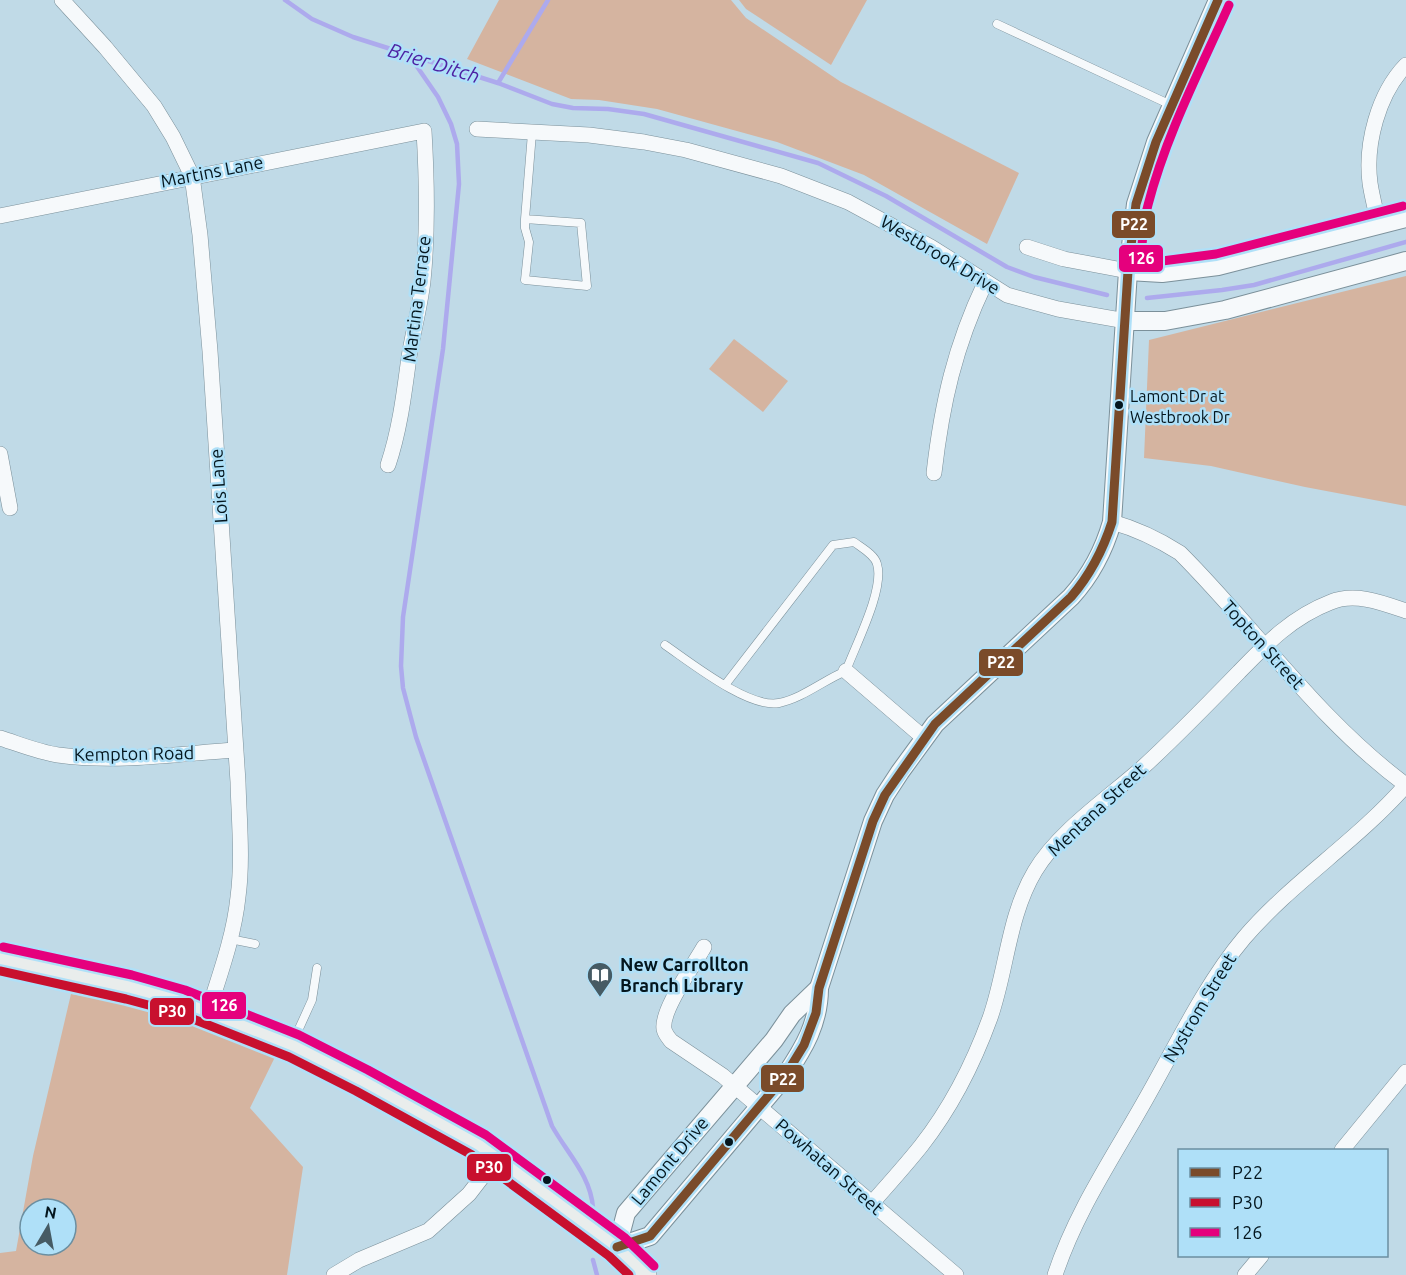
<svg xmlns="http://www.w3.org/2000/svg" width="1406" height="1275" viewBox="0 0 1406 1275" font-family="Ubuntu,sans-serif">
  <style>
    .green { fill: #d5b4a0; fill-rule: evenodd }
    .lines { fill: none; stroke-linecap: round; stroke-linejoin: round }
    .stream { stroke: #adaaed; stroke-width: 4.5 }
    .service-casing { stroke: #7b909a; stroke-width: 9 }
    .minor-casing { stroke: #7b909a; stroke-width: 16 }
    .tertiary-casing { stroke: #7b909a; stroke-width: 20 }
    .secondary-casing { stroke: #7b909a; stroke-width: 22 }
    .service { stroke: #f6f9fb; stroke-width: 8 }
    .minor { stroke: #f6f9fb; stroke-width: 15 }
    .tertiary { stroke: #f6f9fb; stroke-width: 18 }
    .secondary { stroke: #e9edec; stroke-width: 21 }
    .bus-1-casing { stroke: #afe0f8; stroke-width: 14 }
    .bus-2-casing { stroke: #afe0f8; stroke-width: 14 }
    .bus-3-casing { stroke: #afe0f8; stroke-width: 14 }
    .bus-1 { stroke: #7a4b2a; stroke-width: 9 }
    .bus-2 { stroke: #c8102e; stroke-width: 9 }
    .bus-3 { stroke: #e5007d; stroke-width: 9 }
    .bus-dot { fill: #04161e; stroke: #afe0f8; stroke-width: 2 }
    .labels { text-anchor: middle; stroke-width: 5; stroke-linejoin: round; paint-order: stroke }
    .bus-label { font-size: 16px; fill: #04161e; stroke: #afe0f8; text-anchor: start }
    .street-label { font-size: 18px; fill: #04161e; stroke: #afe0f8 }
    .poi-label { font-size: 18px; font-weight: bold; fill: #04161e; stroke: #afe0f8; text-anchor: start }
    .water-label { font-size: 20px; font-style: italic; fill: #4d22a3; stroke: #afe0f8 }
    .line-badge { stroke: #afe0f8; stroke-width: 2 }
    .badge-label { font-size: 16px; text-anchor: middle; font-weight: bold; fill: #fff }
  </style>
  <rect width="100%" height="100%" fill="#c0dae7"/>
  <g class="green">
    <polygon points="499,0 731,0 746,18 841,82 1019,173 987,244 864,175 777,142 657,109 599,100 571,99 467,59"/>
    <polygon points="739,0 867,0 831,65 746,9"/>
    <polygon points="1406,276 1406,506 1305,487 1211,466 1144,458 1149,340"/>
    <polygon points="734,339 788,381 763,412 709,369"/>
    <path d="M71,994L147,1007L215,1030L275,1057L250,1108L303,1167L287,1275H0V1253L16,1251L33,1156ZM30,1209H66V1245H30Z"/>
  </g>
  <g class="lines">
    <g class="stream">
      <polyline points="285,0 312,19 353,37 498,83 548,0"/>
      <path d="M409,55L438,97L451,124L457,144L459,184L443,349L403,617L401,666L403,688L416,737L552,1126C567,1153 591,1176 593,1208"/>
      <polyline points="498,83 552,104 573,108 608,109 644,114 818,163 886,196 1007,267 1034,277 1107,295"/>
      <polyline points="1147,298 1222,290 1254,285 1406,242"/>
      <polyline points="593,1260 597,1275"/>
    </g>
    <g class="service-casing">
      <g id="service">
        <polyline points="997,24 1171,105"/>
        <polyline points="525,219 581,223 587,286 525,280 529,242 525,228 525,219 532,133"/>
        <path d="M665,645C690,662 749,709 779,703C803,698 824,680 846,671C855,646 885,589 877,564C875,555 862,548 854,542L833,545L725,685"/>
        <polyline points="230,939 255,944"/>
        <polyline points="292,1044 312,1000 317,968"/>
      </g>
    </g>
    <g class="minor-casing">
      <g id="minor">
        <path d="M62,0L105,47L154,106L173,137L192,176L200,235L210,351L238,782C239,820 243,859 238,897C234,936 220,974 208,1012"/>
        <polyline points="477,129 589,135 644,142 686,150 781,176 848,202 931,247 1007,295 1058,309 1126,321"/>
        <path d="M0,216L424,131C427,181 428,231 423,281C420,307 413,332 409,357C404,394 400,429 388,465"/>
        <path d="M1379,225C1376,211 1372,197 1370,183C1365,144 1378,94 1406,65"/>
        <polyline points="1027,247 1064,259 1128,271"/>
        <polyline points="0,454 10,508"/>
        <path d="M934,473C942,403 955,346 985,283"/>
        <path d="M1112,522C1137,529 1158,539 1180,553C1257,630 1318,720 1406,785"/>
        <polyline points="846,671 924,738"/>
        <path d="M0,738C19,744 38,752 58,755C116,763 177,754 235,750"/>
        <path d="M704,947C694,965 661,1010 664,1029C665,1034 668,1037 671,1041L723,1076L956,1275"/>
        <polyline points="1342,1150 1406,1072"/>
        <path d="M871,1204C888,1185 905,1166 921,1146C950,1109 974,1062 990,1018C1007,970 1008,916 1035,871C1059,831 1107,799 1142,768C1175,738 1207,705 1239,672C1267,643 1292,617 1331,602C1355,592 1383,603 1406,611"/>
        <polyline points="334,1275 359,1260 428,1231 469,1194 496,1159"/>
        <path d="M1055,1275C1076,1211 1114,1156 1147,1097C1176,1046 1206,983 1244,938C1292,882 1357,841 1406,785"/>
        <polyline points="1245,1275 1261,1256"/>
      </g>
    </g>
    <g class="tertiary-casing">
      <g id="tertiary">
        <polyline points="1128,271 1162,273 1218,266 1406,218"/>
        <polyline points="1126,321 1165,321 1225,310 1406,261"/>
        <path d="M617,1247L650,1236L785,1076C804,1048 819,1023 819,988L873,821L885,795L900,772L935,724L1071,597C1091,575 1104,550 1112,522L1128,271L1136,204L1156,142L1218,0"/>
        <polyline points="617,1247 626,1213 774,1040 792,1014 819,988"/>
      </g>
    </g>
    <g class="secondary-casing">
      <polyline id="secondary" points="0,959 129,987 182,1002 294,1046 362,1080 479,1145 617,1247 646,1275"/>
    </g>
    <use href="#service" class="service"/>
    <use href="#minor" class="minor"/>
    <use href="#tertiary" class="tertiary"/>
    <use href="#secondary" class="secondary"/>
    <g class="bus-1-casing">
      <path id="bus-1" d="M617,1247L650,1236L785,1076L804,1045L816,1013L819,988L873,821L885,795L935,724L1071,597C1090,575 1103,550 1112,522L1128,271L1136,204L1156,142L1218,0"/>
    </g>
    <g class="bus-2-casing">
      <polyline id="bus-2" points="0,971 126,999 178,1013 289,1057 356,1091 472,1155 609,1256 629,1275"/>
    </g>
    <g class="bus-3-casing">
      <g id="bus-3">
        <path d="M1229,5C1200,70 1166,135 1148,205C1143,223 1142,242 1141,260L1162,261L1216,254L1403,206"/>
        <polyline points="3,947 132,975 185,990 299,1035 368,1070 486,1135 624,1237 654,1266"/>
      </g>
    </g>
    <use href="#bus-1" class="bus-1"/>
    <use href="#bus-2" class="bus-2"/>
    <use href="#bus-3" class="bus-3"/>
  </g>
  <defs>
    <g id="library-pin" transform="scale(1.35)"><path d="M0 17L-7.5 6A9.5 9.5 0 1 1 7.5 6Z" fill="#465b64" stroke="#afe0f8"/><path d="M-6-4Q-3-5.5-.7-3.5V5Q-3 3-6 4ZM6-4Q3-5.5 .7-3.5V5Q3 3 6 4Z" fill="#fff"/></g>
  </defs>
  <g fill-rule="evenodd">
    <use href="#library-pin" x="600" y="975"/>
  </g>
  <g class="bus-dot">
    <circle cx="1119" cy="405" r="5"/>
    <circle cx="729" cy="1142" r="5"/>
    <circle cx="547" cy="1180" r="5"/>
  </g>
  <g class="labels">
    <g class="bus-label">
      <text x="1130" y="402">Lamont Dr at<tspan x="1130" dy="21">Westbrook Dr</tspan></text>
    </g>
    <g class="street-label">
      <text transform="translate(212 172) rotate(-11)" y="6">Martins Lane</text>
      <text transform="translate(940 255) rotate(31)" y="6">Westbrook Drive</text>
      <text transform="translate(417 299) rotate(-83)" y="6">Martina Terrace</text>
      <text transform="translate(219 486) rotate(-94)" y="6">Lois Lane</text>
      <text transform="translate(1263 645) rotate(48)" y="6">Topton Street</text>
      <text transform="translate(134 754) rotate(-1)" y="6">Kempton Road</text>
      <text transform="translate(1097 810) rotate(-43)" y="6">Mentana Street</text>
      <text transform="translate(1200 1008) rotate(-59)" y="6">Nystrom Street</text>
      <text transform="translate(670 1161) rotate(-50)" y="6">Lamont Drive</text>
      <text transform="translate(829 1167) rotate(41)" y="6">Powhatan Street</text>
    </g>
    <g class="poi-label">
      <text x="620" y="971">New Carrollton<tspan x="620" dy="21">Branch Library</tspan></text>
    </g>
    <g class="water-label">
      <text transform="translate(434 63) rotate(17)" y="7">Brier Ditch</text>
    </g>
  </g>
  <g class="line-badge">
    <rect x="1111" y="210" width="45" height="29" rx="6" fill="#7a4b2a"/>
    <rect x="1118" y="244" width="46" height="29" rx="6" fill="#e5007d"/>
    <rect x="978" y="648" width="46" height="29" rx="6" fill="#7a4b2a"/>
    <rect x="201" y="991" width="46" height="29" rx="6" fill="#e5007d"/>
    <rect x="149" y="997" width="46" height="29" rx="6" fill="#c8102e"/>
    <rect x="760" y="1064" width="45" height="29" rx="6" fill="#7a4b2a"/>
    <rect x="466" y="1153" width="46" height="29" rx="6" fill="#c8102e"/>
  </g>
  <g class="badge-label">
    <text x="1134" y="230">P22</text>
    <text x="1141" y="264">126</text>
    <text x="1001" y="668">P22</text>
    <text x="224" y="1011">126</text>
    <text x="172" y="1017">P30</text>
    <text x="783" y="1085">P22</text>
    <text x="489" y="1173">P30</text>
  </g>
  <rect x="1178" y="1149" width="210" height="108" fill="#afe0f8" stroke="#6b8fa1" stroke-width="1.5"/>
  <rect x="1190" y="1168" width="30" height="9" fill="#7a4b2a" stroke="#6b8fa1" stroke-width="1.5"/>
  <text x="1232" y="1179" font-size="18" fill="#04161e">P22</text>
  <rect x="1190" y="1198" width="30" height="9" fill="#c8102e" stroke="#6b8fa1" stroke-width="1.5"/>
  <text x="1232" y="1209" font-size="18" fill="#04161e">P30</text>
  <rect x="1190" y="1228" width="30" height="9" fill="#e5007d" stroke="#6b8fa1" stroke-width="1.5"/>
  <text x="1232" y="1239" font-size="18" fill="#04161e">126</text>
  <g transform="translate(48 1227) rotate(10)"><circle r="28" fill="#afe0f8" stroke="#6b8fa1" stroke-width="1.5"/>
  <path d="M0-4.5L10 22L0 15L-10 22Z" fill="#465b64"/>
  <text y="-9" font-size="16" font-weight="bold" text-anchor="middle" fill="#04161e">N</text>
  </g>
</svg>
